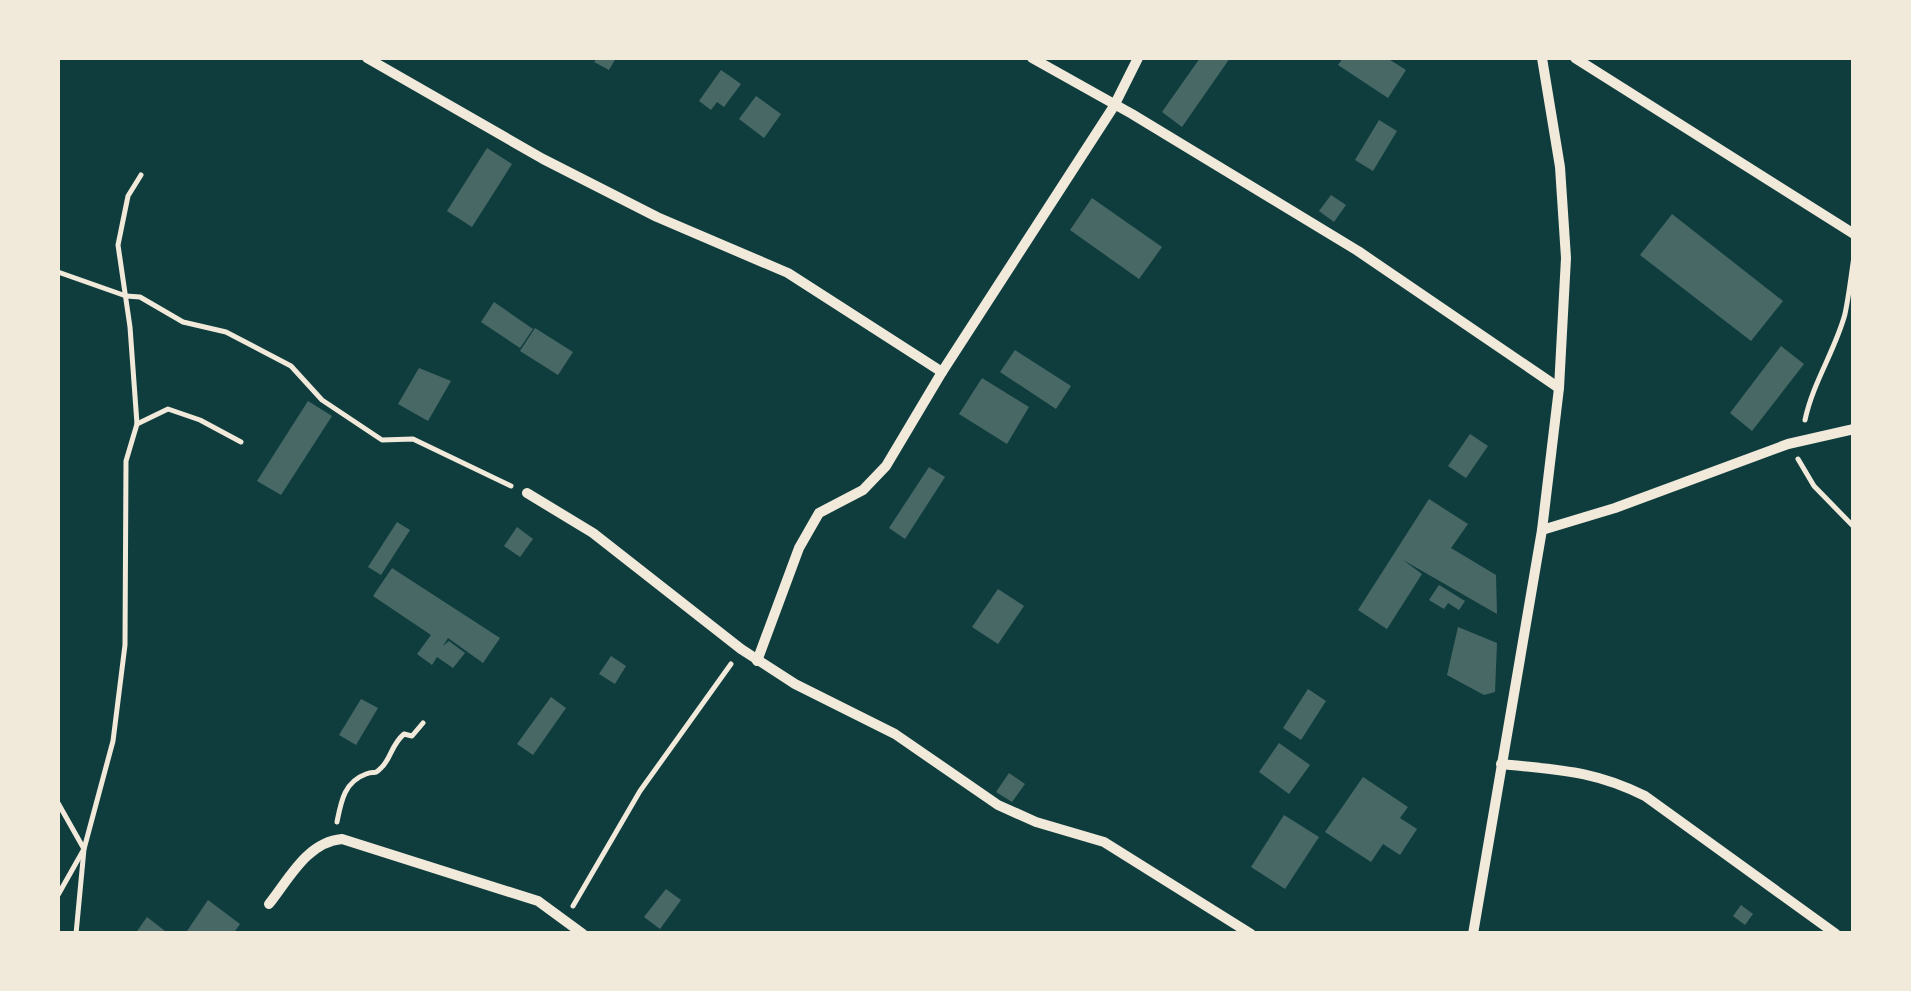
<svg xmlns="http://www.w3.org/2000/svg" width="1911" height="991" viewBox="0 0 1911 991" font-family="'Nunito Sans',sans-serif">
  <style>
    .building { fill: #486865 }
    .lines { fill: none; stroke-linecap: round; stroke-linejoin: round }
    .path { stroke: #f1e9da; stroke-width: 5 }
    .minor { stroke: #f1e9da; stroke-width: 10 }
  </style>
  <rect width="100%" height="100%" fill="#0f3d3e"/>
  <g class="building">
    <polygon points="597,58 616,58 609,70 594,62"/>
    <polygon points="1200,58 1230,58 1182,127 1162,112"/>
    <polygon points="1343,58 1387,58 1406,70 1388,98 1338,65"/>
    <polygon points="721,70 741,84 724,107 717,102 711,110 699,101"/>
    <polygon points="756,96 781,114 764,138 739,119"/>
    <polygon points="1379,120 1397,131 1373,171 1355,160"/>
    <polygon points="487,148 512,164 472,227 447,211"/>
    <polygon points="1331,195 1346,205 1334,222 1319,211"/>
    <polygon points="1092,198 1162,247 1139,279 1070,230"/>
    <polygon points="1672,214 1783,301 1751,341 1640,255"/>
    <polygon points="494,302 533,329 520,348 481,322"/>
    <polygon points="535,328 573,352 558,375 520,351"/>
    <polygon points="1781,346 1804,364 1752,431 1730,413"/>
    <polygon points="1015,350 1071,386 1056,409 1000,372"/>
    <polygon points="419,368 451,381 428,421 398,404"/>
    <polygon points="982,378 1029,407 1007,444 959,414"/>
    <polygon points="308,401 332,416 281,495 257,481"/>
    <polygon points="1470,434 1488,446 1466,478 1448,466"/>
    <polygon points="929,467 945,477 905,539 889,528"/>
    <polygon points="1429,499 1468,524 1451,548 1496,575 1497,614 1403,560 1422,574 1387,629 1358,610"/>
    <polygon points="397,522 410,530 381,575 368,567"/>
    <polygon points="517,527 533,539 520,557 504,546"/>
    <polygon points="392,568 500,638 483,663 448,638 443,646 449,641 465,653 453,668 437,657 432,665 417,654 431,635 373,596"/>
    <polygon points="1439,585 1465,601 1459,610 1448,603 1444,609 1429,600"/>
    <polygon points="998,589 1024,606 998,644 972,627"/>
    <polygon points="1458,627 1497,643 1495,692 1484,695 1447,675"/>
    <polygon points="611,656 626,666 615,684 599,674"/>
    <polygon points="1308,689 1326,701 1301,740 1283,728"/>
    <polygon points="551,697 566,708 533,755 517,744"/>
    <polygon points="361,699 378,708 356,745 339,735"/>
    <polygon points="1279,743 1310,765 1289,794 1259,772"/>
    <polygon points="1009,773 1025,784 1012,802 996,792"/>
    <polygon points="1363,777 1408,807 1400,818 1417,829 1400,855 1383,844 1371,862 1325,832"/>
    <polygon points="1284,815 1319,837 1285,889 1251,867"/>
    <polygon points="666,889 681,900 660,929 644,917"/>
    <polygon points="208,900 240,924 233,934 185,934"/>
    <polygon points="1741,905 1753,914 1745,925 1733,916"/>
    <polygon points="147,917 169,934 135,934"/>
  </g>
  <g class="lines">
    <g class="path">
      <polyline points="58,272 126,296 140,297 183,322 226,332 291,366 322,400 382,440 413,439 511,486"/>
      <path d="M1805,420C1813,382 1835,351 1845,314C1849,295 1851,276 1854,257"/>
      <polyline points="137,424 168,409 200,420 241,442"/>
      <polyline points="1798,459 1814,486 1854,527"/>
      <polyline points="58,803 84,849 58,895"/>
      <path d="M337,822C341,802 344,782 366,774C376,770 373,776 381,768C391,759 391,745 404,734L412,736L423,723"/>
      <polyline points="573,906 640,791 731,664"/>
      <polyline points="76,934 84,849 113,741 125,645 126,461 137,424 130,327 118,245 128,196 141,175"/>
    </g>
    <g class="minor">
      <polyline points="367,58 543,159 657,217 788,273 942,372"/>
      <polyline points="1032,58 1132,114 1358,251 1559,388"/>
      <polyline points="1575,58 1854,234"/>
      <polyline points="527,493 593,533 741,649 795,684 895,734 998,805 1036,822 1104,842 1251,934"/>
      <polyline points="1542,530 1615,508 1788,444 1854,429"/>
      <polyline points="757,661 799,548 819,513 863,490 886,466 942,372 1114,106 1138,58"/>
      <path d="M1501,764C1557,770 1593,770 1645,796L1836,934"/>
      <path d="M269,904C289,879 307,842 342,839L538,901L583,934"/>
      <polyline points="1473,934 1542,530 1559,388 1566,258 1560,167 1542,58"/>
    </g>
  </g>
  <rect width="1911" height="991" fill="none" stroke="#f1e9da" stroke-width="120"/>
</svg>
